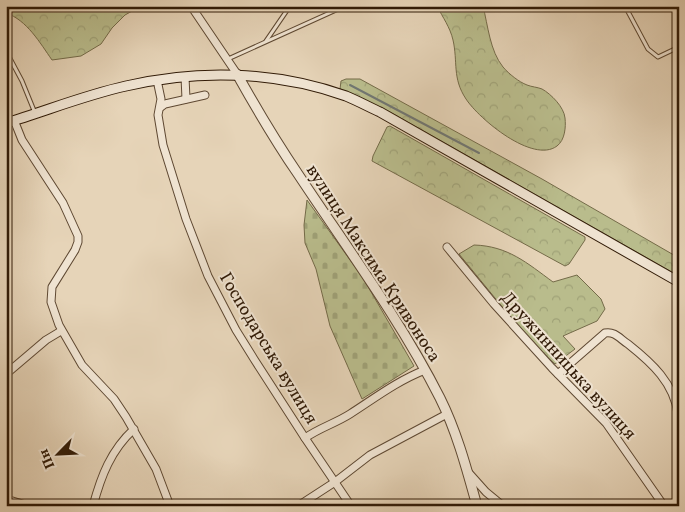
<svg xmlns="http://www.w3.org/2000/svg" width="685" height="512" viewBox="0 0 685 512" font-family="Vollkorn,serif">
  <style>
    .forest { fill: url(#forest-crowns); stroke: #746b49 }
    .cemetery { fill: url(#cemetery-stones); stroke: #746b49 }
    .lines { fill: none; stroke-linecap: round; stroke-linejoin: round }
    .stream { stroke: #717773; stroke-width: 2 }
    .service-casing { stroke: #5e4832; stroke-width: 5 }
    .minor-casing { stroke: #5e4832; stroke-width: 9 }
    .tertiary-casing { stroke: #5e4832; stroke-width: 11 }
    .secondary-casing { stroke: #301a06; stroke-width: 11 }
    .service { stroke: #efe3d1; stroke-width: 3 }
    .minor { stroke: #efe3d1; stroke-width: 7 }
    .tertiary { stroke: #efe3d1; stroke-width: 9 }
    .secondary { stroke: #efe3d1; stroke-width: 9 }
    .labels { text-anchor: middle; stroke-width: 4; stroke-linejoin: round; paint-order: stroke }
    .street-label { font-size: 18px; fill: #301a06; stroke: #efe3d1 }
  </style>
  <defs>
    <pattern id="forest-crowns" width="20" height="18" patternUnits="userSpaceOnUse" patternTransform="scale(1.25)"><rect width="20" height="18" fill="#b9bc8c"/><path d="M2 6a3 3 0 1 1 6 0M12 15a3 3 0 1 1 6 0" fill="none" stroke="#9fa177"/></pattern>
    <pattern id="cemetery-stones" width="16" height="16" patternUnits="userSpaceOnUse" patternTransform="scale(1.25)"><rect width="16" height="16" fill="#b9bc8c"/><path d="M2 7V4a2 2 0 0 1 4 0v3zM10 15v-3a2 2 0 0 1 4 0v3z" fill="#9fa177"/></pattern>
  </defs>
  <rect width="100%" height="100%" fill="#e6d4b8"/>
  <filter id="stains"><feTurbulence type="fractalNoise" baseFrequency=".004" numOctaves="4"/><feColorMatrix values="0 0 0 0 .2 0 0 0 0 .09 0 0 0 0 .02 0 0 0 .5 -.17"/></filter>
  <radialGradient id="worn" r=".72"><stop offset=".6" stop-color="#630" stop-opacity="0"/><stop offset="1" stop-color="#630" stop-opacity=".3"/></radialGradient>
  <g class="forest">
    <path d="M6,6H141L125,15L112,28L101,44L81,56L52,60C40,43 27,20 6,13Z"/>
    <path d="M437,6H483C488,26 490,51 503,67C509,74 519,82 527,85C532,87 537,87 542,89C551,94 564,107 565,118C566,127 565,140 557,146C533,164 479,119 466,99C452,78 458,62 453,40C450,27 443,18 437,6Z"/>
    <polygon points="346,79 360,79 542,179 679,258 679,276 390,112 340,89 341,81"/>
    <polygon points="390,126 585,237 585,240 569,264 565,266 372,161 373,156 387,127"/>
    <path d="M474,245C508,246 527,263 553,282L577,275L601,299L605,309L597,321L563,336L575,349L555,364L531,342L459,254Z"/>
  </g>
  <polygon class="cemetery" points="307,200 363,278 414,366 362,399 330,326 316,269 305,243 304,225"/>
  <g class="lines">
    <polyline class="stream" points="350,85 479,153"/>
    <g class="service-casing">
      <g id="service">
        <polyline points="625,6 648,49 658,57 679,47"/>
        <polyline points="266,41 290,6"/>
        <polyline points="6,51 22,81 35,113"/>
        <polyline points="228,59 345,6"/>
      </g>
    </g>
    <g class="minor-casing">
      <g id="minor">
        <polyline points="191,6 237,74"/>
        <polyline points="185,77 186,99"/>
        <polyline points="157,80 161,99 158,115 163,145 186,219 208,276 236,330 254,359 305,438 351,506"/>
        <polyline points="161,107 165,104 205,95"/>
        <polyline points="14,120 22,140 63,203 78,236 78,242 75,250 52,287 51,302 59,325 82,365 114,399 126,417 156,469 170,506"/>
        <polyline points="447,247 494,304 552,368 606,423 664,506"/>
        <polyline points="6,374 46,340 61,331"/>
        <path d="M558,374L605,333C615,331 620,339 628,344C652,363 674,383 678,414C680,423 678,433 679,442"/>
        <path d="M305,438C319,428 336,423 350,414C375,398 397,381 425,370"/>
        <polyline points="469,473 486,492 503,506"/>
        <polyline points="6,499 29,506"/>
        <path d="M93,506C101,476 111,450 134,429"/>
        <polyline points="298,506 335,482 370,455 447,414"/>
      </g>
    </g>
    <g class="tertiary-casing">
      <path id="tertiary" d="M237,74C256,108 276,142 298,174C347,248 400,319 440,398C457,432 467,470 477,506"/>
    </g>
    <g class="secondary-casing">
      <path id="secondary" d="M6,123C46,111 85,95 126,86C199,69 275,71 346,96C358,101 369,107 380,112L679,282"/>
    </g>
    <use href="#service" class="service"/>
    <use href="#minor" class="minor"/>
    <use href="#tertiary" class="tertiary"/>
    <use href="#secondary" class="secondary"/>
  </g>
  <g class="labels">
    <g class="street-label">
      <text transform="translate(374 263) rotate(57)" y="6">вулиця Максима Кривоноса</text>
      <text transform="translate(269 348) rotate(59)" y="6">Господарська вулиця</text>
      <text transform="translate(569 365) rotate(48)" y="6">Дружинницька вулиця</text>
    </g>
  </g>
  <rect width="685" height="512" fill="none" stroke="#e6d4b8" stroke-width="25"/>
  <rect x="8" y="8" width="670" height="497" fill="none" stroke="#301a06" stroke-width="2.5"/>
  <rect x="12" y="12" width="660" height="487" fill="none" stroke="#301a06"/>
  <g transform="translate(58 454) rotate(246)" stroke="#efe3d1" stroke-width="4" paint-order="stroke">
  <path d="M0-4L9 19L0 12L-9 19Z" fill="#301a06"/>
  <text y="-8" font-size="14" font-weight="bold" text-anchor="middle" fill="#301a06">Пн</text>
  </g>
  <rect width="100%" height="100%" filter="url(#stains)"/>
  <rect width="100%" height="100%" fill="url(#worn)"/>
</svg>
